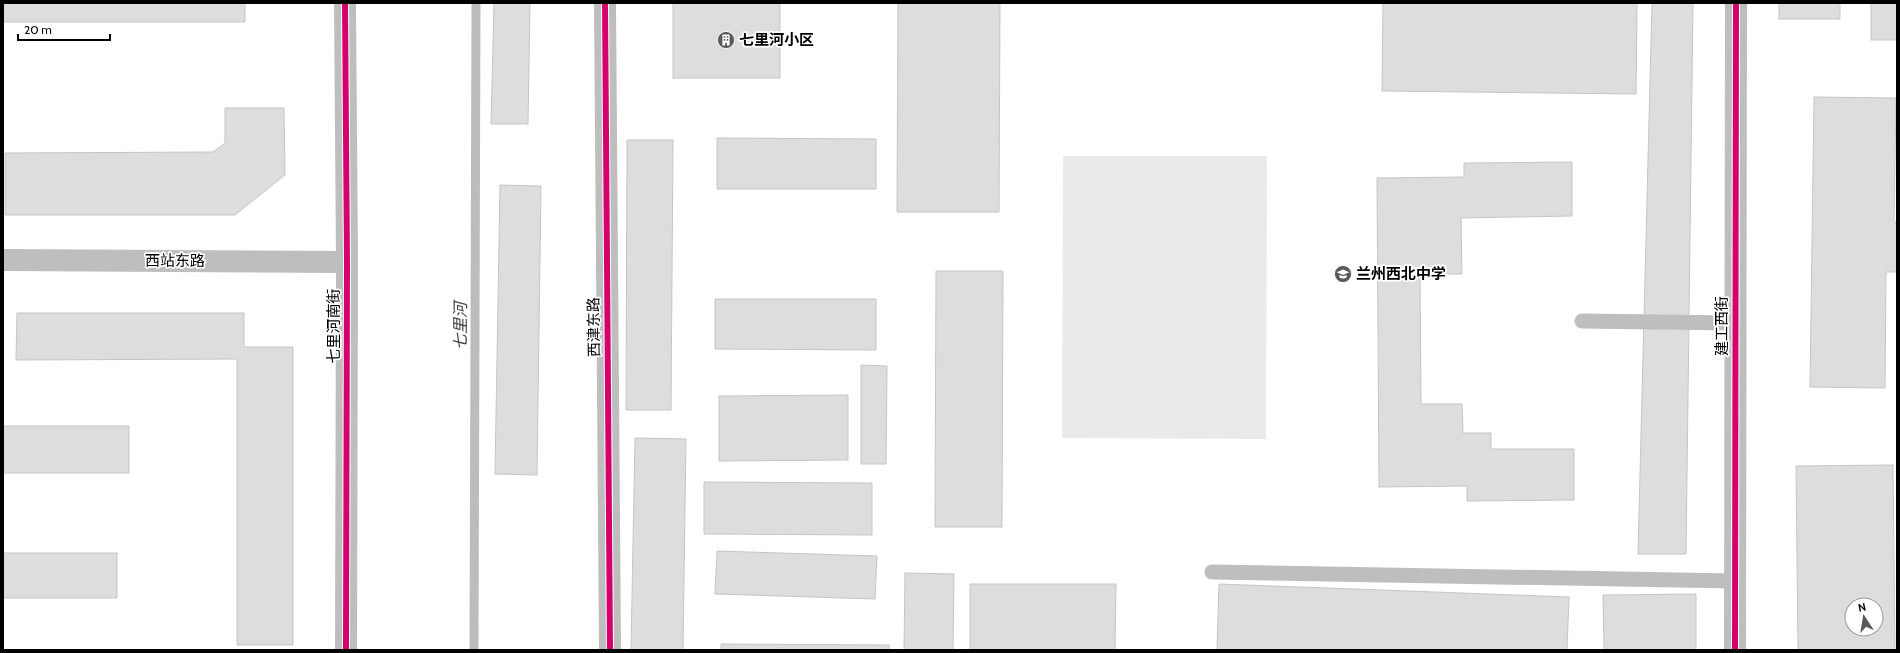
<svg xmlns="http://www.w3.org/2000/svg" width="1900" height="653" viewBox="0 0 1900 653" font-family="Cabin,'Noto Sans SC',sans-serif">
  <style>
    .green { fill: #eaeaea }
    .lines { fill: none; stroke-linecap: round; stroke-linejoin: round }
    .stream { stroke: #bcbcbc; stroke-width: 9 }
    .building { fill: #ddd; stroke: #c5c5c5; fill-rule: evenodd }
    .service { stroke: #bebebe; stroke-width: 15 }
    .minor { stroke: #bebebe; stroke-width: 22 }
    .tertiary { stroke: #bebebe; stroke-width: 22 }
    .cycleway-casing { stroke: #fff; stroke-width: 8 }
    .cycleway { stroke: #d6006c; stroke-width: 6 }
    .labels { text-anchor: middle; stroke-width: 3.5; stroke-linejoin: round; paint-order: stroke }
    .poi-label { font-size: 15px; font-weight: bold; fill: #000; stroke: #fff; text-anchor: start }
    .street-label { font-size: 15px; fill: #000; stroke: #fff }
    .water-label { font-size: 16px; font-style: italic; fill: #414141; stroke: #fff }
  </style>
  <rect width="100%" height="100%" fill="#fff"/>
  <polygon class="green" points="1063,156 1267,156 1266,439 1062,438"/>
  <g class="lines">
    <polyline class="stream" points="474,650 476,3"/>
  </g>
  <g class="building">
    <rect x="3" y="3" width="242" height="19"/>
    <polygon points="494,3 530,3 528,124 491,124"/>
    <rect x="673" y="3" width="107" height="75"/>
    <polygon points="898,3 1000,3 999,212 897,212"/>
    <polygon points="1383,3 1637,3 1636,94 1382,91"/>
    <polygon points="1652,3 1693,3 1686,554 1638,554"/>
    <rect x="1779" y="3" width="61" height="16"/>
    <rect x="1871" y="3" width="26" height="37"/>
    <polygon points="1814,97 1896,98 1894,222 1897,222 1897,272 1886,272 1885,388 1810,387"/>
    <polygon points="225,108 284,108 285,175 235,215 5,215 5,153 213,152 225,143"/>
    <polygon points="717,138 876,139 876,189 717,189"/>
    <polygon points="627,140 673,140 671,410 626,410"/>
    <polygon points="1572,162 1572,216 1461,218 1462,274 1420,274 1421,404 1462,404 1463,433 1491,433 1491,449 1574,449 1574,500 1467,501 1467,486 1379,487 1377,178 1464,177 1464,163"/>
    <polygon points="500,185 541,186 537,475 495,474"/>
    <polygon points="936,271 1003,271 1002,527 935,527"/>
    <polygon points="715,299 876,299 876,350 715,349"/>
    <polygon points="17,313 244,313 244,347 293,347 293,645 237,645 237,359 16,360"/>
    <polygon points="861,365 887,366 886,464 861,464"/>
    <polygon points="848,395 848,460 719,461 719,396"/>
    <rect x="3" y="426" width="126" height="47"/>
    <polygon points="635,438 686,439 683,650 631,650"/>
    <path d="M1893,465L1895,650H1798L1796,466ZM1852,605H1876V629H1852Z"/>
    <polygon points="704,482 872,483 872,535 704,534"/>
    <polygon points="717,551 877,556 875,599 715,594"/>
    <rect x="3" y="553" width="114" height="45"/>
    <polygon points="905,573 954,574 953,650 904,650"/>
    <polygon points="970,584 1116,584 1115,650 970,650"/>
    <polygon points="1219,584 1569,597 1567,650 1217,650"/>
    <polygon points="1696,594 1696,650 1604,650 1603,595"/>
    <polygon points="721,644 889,645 889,650 721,650"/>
  </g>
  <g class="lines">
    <g class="service">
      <polyline points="1582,321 1735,323"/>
      <polyline points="1212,572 1735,581"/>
    </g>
    <g class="minor">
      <polyline points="605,3 610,650"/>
      <polyline points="3,260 347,262"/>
      <polyline points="1735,650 1736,3"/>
    </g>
    <polyline class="tertiary" points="345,3 347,262 346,650"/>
    <g class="cycleway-casing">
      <g id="cycleway">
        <polyline points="345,3 347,262 346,650"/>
        <polyline points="605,3 610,650"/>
        <polyline points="1735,650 1736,3"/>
      </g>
    </g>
    <use href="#cycleway" class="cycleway"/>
  </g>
  <defs>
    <g id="building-disc" transform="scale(0.9)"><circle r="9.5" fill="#595959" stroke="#fff"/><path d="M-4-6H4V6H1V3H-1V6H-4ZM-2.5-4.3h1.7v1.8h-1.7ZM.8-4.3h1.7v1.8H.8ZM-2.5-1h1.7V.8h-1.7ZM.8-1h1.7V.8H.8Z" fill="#fff"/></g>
    <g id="school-disc" transform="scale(0.9)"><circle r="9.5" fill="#595959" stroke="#fff"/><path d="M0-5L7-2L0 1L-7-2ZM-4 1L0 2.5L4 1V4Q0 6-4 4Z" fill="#fff"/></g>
  </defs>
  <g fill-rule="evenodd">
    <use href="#building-disc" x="726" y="40"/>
    <use href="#school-disc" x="1343" y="274"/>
  </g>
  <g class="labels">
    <g class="poi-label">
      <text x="739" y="45">七里河小区</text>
      <text x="1356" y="279">兰州西北中学</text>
    </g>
    <g class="street-label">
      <text x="175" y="266">西站东路</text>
      <text transform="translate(334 326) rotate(-90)" y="5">七里河南街</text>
      <text transform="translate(1722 326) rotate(-90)" y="5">建工西街</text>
      <text transform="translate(594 327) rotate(-91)" y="5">西津东路</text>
    </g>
    <g class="water-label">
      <text transform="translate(460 326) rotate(-90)" y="6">七里河</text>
    </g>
  </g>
  <rect width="1900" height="653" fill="none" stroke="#000000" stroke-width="8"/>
  <g transform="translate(1864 617) rotate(348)"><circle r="19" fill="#ffffff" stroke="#999999"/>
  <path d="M0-3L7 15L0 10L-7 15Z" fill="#595959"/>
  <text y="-6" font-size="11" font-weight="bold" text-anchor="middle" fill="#000000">N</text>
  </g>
  <path d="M18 34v6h92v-6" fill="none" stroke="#000000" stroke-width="2"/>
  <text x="24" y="34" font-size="12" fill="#000000" stroke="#ffffff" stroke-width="3" paint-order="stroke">20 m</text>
</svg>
